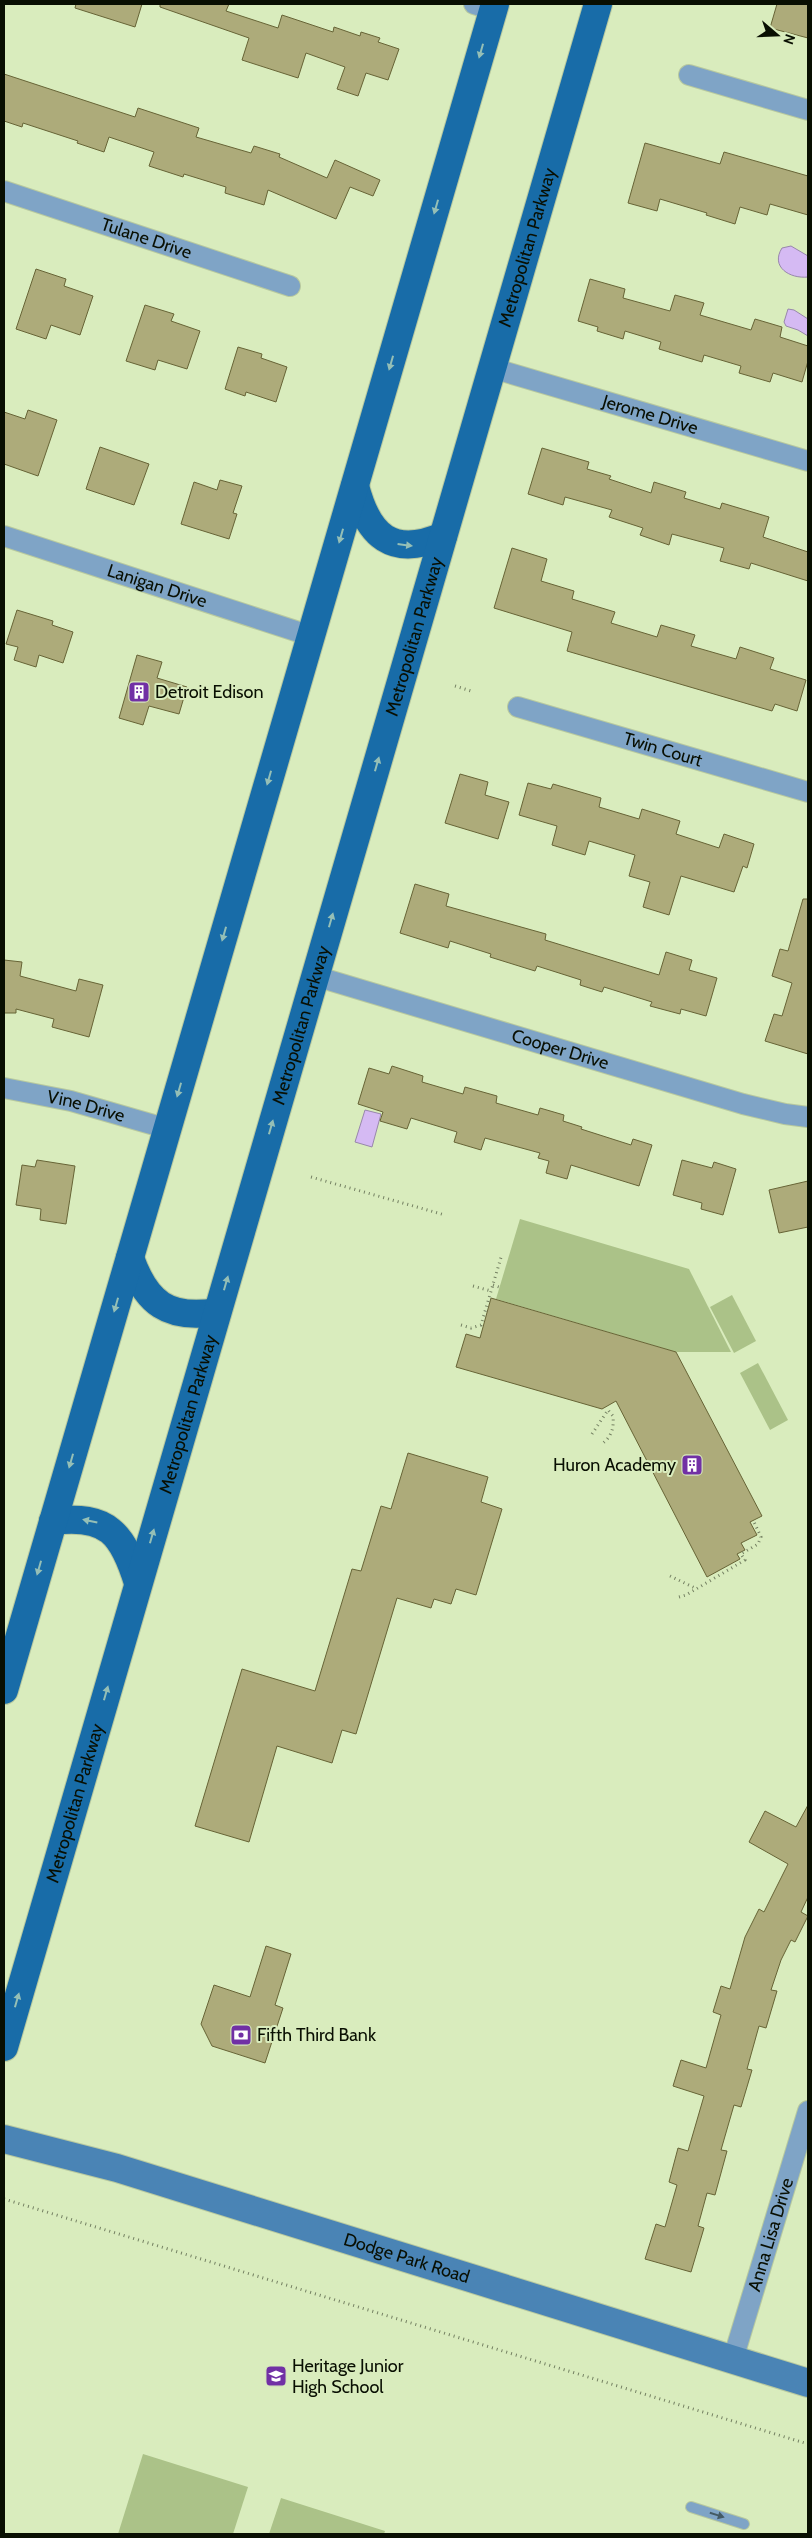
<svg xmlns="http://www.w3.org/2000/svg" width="812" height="2538" viewBox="0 0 812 2538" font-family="Cabin,sans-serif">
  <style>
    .green { fill: #abc288 }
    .water { fill: #d5baf3; stroke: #9887ab }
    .building { fill: #adab7a; stroke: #676436 }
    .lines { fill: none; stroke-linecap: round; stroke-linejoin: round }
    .lane-casing { stroke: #b8c99f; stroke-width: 12 }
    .street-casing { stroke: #b8c99f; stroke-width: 22 }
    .secondary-casing { stroke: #b8c99f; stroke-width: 30 }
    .primary-casing { stroke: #b8c99f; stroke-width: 30 }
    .path { stroke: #748062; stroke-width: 3; stroke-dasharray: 1 4; stroke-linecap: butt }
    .lane { stroke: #7fa4c6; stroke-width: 10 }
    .street { stroke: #7fa4c6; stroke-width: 20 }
    .secondary { stroke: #4a84b5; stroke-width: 28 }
    .primary { stroke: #186ca8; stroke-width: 28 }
    .oneway { fill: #95bfb6 }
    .oneway2 { fill: #445a64 }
    .labels { text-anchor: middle; stroke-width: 4; stroke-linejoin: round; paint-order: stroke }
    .street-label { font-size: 18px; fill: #090f02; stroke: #d9ecbd }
    .poi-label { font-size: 18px; fill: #090f02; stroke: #d9ecbd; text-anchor: start }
  </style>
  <rect width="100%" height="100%" fill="#d9ecbd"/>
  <g class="green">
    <polygon points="520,1219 689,1269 731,1352 676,1352 496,1299"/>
    <polygon points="732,1295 756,1341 734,1353 710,1307"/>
    <polygon points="758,1363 788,1420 770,1430 740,1373"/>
    <polygon points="143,2454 248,2487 233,2534 118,2534"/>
    <polygon points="281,2498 385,2531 384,2534 269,2534"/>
  </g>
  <g class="water">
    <path d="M791,246L808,256V277C790,279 770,267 782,248Z"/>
    <polygon points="788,309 794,310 808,319 808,336 798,330 786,326 784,322"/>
    <polygon points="365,1110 381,1114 372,1147 355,1142"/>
  </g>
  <g class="building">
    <polygon points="76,4 142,4 135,27 75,8"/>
    <polygon points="160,4 229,4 226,11 278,28 282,15 333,32 334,27 360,36 361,32 380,38 378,42 399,49 388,80 366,73 358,96 337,89 345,67 306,53 298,78 242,60 249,38 160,7"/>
    <polygon points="777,4 808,4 808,38 770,28"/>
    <polygon points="4,74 135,117 138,108 199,128 196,137 251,153 254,146 280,154 279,157 327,178 335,160 380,180 373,196 350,187 336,219 268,190 264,205 225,193 226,187 184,174 183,177 149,166 154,152 109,137 104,152 77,143 78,141 23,123 22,127 4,121"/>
    <polygon points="645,143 720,164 724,152 808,176 808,215 770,204 767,215 740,207 735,224 706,215 707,213 660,199 657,211 628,203"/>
    <polygon points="36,269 66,279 64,286 93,296 80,335 51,325 46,339 16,329"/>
    <polygon points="590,279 625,289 623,298 670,311 675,295 704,303 700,315 751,330 755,319 782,327 780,337 808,346 808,361 802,382 773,373 770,382 739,373 741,366 704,355 702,362 659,349 661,342 625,331 623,339 597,331 598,327 578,321"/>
    <polygon points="145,305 174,314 171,321 200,331 187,369 158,360 155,370 126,361"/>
    <polygon points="238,347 262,354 261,358 287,367 276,402 246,392 245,396 225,389"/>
    <polygon points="28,410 57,420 38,476 4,464 4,412 25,419"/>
    <polygon points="100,447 149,464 134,505 86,489"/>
    <polygon points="542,448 589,462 587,469 611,476 609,479 651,493 654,482 686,492 684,498 720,509 722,503 769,517 763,537 808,552 808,581 751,563 749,569 720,561 724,548 672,534 669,545 640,535 643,528 609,517 612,510 565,497 563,505 528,494"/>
    <polygon points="220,480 242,486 233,513 237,514 229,539 181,524 194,482 217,490"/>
    <polygon points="512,548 547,559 541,581 574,591 572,599 615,612 611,623 657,637 661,625 695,635 691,646 736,659 740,647 774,658 770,669 806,680 797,711 775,704 772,711 567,651 572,632 494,608"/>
    <polygon points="17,610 53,621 52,625 73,632 63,663 39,655 36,667 14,660 18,647 6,644"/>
    <polygon points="137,655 162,662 157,678 187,687 179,714 149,706 143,725 119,718"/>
    <polygon points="460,774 488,782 485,795 509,802 498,839 445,823"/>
    <polygon points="528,783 551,789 553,784 601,798 599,807 639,819 642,809 680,821 676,834 719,848 724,834 754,844 747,868 743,866 734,892 681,876 669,915 643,907 650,882 629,876 635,855 589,841 585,855 552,845 557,826 519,815"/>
    <polygon points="415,884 449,894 446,906 546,934 545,940 659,975 666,952 692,960 689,970 717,978 706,1016 681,1009 680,1014 650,1006 652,1002 604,987 602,992 580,985 581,980 537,966 535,971 490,957 491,954 450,941 448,948 400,933"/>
    <polygon points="803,899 808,899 808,1054 765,1041 774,1014 782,1016 792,983 772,976 780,949 788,951"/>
    <polygon points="4,960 22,962 20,976 76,991 79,979 103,985 89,1037 52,1027 54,1019 16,1009 16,1013 4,1013"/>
    <polygon points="392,1066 423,1076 422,1082 463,1094 465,1087 497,1096 496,1103 538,1115 540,1108 564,1115 563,1121 582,1127 581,1129 631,1145 633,1139 652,1145 639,1186 571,1165 567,1179 546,1173 549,1161 538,1158 540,1153 485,1138 481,1150 454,1142 457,1132 411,1118 407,1129 380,1121 383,1112 358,1104 369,1068 389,1074"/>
    <polygon points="37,1160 75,1166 66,1224 40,1220 41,1209 16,1205 22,1165 35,1167"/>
    <polygon points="682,1160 712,1168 714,1162 736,1169 723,1215 701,1209 702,1203 673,1195"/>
    <polygon points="808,1181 808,1227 779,1233 769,1190"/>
    <polygon points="491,1298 676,1352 762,1516 750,1522 757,1535 741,1543 745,1550 737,1554 740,1559 707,1577 616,1401 602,1409 456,1367 466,1334 480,1338"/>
    <polygon points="408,1453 488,1477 481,1502 502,1509 476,1595 456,1589 451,1604 434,1599 431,1608 397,1598 356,1734 342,1730 332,1763 277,1746 249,1842 195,1826 242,1669 315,1691 352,1569 361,1571 381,1506 391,1509"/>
    <polygon points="808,1805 808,1897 801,1912 808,1916 795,1942 791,1940 781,1960 771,1990 777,1991 766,2028 759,2026 747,2069 752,2070 741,2107 734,2105 721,2150 727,2151 715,2195 707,2193 698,2226 704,2228 691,2272 645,2259 656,2224 665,2227 677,2185 669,2182 678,2148 688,2151 704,2096 673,2086 681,2060 706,2068 721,2015 713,2012 721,1986 730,1989 745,1937 759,1909 764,1912 788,1864 749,1842 765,1811 796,1827"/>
    <polygon points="266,1946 291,1954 275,2005 283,2008 265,2063 212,2046 201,2024 214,1985 250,1997"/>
  </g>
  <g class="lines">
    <g class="lane-casing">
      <polyline id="lane" points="691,2507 744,2524"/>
    </g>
    <g class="street-casing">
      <g id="street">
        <polyline points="474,4 493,10"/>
        <polyline points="689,75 808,110"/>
        <path id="s1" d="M4,191L290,286"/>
        <path id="s2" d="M492,368L808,461"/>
        <path id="s3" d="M4,536L311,636"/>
        <path id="s4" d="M518,707L808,792"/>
        <path id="s5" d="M315,976L743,1104L785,1114L808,1117"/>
        <path id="s6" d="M4,1088L71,1101L168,1129"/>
        <path id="s7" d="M733,2359L808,2111"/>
      </g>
    </g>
    <g class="secondary-casing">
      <g id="secondary">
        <path id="s8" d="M4,2139L117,2168L808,2383"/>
      </g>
    </g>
    <g class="primary-casing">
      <g id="primary">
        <path d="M355,486C368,536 392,558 443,536"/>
        <path d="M130,1258C146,1303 168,1320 217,1312"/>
        <path d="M53,1521C108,1514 123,1534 138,1583"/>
        <polyline points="4,1690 495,4"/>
        <path id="s9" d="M4,2047L598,4"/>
      </g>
    </g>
    <g class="path">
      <polyline points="455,686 471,691"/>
      <polyline points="311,1177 445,1215"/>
      <polyline points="493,1285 502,1288"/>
      <polyline points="473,1286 491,1291"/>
      <polyline points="461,1325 471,1328 481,1325 502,1254"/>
      <path d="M592,1434L608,1410L613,1416C614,1427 612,1436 603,1443"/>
      <polyline points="670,1576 695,1588"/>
      <polyline points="679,1597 686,1595 745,1560 741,1554 758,1544 761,1537 754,1522"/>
      <polyline points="4,2199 808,2444"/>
    </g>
    <use href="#lane" class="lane"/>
    <use href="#street" class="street"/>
    <use href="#secondary" class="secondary"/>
    <use href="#primary" class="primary"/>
  </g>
  <defs><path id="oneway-solid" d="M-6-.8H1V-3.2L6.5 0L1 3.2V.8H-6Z" transform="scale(1.25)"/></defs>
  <g class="oneway">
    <use href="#oneway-solid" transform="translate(481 51) rotate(106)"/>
    <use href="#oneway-solid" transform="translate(436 207) rotate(106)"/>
    <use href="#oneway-solid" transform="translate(391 363) rotate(106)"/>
    <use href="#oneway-solid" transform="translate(341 536) rotate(106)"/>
    <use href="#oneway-solid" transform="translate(405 545) rotate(7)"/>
    <use href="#oneway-solid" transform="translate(377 764) rotate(-74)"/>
    <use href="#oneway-solid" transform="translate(269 778) rotate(106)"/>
    <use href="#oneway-solid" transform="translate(331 920) rotate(-74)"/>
    <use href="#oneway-solid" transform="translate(224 934) rotate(106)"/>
    <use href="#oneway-solid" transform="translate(179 1090) rotate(106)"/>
    <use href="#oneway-solid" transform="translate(271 1127) rotate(-74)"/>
    <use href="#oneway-solid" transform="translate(226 1283) rotate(-74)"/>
    <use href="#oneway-solid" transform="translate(116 1305) rotate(106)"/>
    <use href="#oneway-solid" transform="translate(71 1461) rotate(106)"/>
    <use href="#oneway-solid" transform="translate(90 1521) rotate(-168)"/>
    <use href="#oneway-solid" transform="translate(152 1536) rotate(-74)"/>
    <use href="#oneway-solid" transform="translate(39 1568) rotate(106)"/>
    <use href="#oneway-solid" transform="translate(106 1693) rotate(-74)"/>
    <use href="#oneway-solid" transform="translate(17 2000) rotate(-74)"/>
  </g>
  <use class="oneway2" href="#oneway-solid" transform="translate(717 2515) rotate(17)"/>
  <defs>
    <g id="building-square" transform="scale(1.125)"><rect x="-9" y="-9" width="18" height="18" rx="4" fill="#7130a5" stroke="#d9ecbd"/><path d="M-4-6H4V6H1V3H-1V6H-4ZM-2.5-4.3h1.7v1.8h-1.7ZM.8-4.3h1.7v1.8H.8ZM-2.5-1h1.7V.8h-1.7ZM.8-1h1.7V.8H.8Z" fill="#fff"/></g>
    <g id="bank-square" transform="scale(1.125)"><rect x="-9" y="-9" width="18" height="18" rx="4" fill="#7130a5" stroke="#d9ecbd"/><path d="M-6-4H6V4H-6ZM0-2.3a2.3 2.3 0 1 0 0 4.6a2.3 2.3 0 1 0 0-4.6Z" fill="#fff"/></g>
    <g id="school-square" transform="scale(1.125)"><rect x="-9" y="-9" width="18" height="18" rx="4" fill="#7130a5" stroke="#d9ecbd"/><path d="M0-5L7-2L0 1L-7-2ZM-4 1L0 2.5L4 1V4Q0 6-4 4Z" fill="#fff"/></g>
  </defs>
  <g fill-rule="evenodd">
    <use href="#building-square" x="139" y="692"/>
    <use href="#building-square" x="692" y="1465"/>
    <use href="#bank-square" x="241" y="2035"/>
    <use href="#school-square" x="276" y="2376"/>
  </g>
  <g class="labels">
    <g class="street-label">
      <text dy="6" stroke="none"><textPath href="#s1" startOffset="150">Tulane Drive</textPath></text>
      <text dy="6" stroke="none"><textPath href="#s9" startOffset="1874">Metropolitan Parkway</textPath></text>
      <text dy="6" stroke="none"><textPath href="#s2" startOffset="165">Jerome Drive</textPath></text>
      <text dy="6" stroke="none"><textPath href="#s3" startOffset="161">Lanigan Drive</textPath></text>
      <text dy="6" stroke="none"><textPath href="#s9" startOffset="1469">Metropolitan Parkway</textPath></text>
      <text dy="6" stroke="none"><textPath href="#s4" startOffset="151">Twin Court</textPath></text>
      <text dy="6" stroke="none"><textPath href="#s9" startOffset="1064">Metropolitan Parkway</textPath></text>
      <text dy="6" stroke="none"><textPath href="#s5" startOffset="256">Cooper Drive</textPath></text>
      <text dy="6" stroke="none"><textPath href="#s6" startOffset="84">Vine Drive</textPath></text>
      <text dy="6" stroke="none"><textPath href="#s9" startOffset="659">Metropolitan Parkway</textPath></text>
      <text dy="6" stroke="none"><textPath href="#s9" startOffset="254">Metropolitan Parkway</textPath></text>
      <text dy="6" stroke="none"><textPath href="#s7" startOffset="130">Anna Lisa Drive</textPath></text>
      <text dy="6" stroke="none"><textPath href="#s8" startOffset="420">Dodge Park Road</textPath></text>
    </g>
    <g class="poi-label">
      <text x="155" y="698">Detroit Edison</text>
      <text x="676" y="1471" text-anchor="end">Huron Academy</text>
      <text x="257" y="2041">Fifth Third Bank</text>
      <text x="292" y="2372">Heritage Junior<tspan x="292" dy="21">High School</tspan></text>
    </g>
  </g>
  <rect width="812" height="2538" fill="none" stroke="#090f02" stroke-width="10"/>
  <g transform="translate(777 35) rotate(109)" stroke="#d9ecbd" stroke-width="4" paint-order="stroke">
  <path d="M0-4L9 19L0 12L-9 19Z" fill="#090f02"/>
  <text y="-8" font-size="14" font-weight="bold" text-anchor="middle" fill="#090f02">N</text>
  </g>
</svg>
